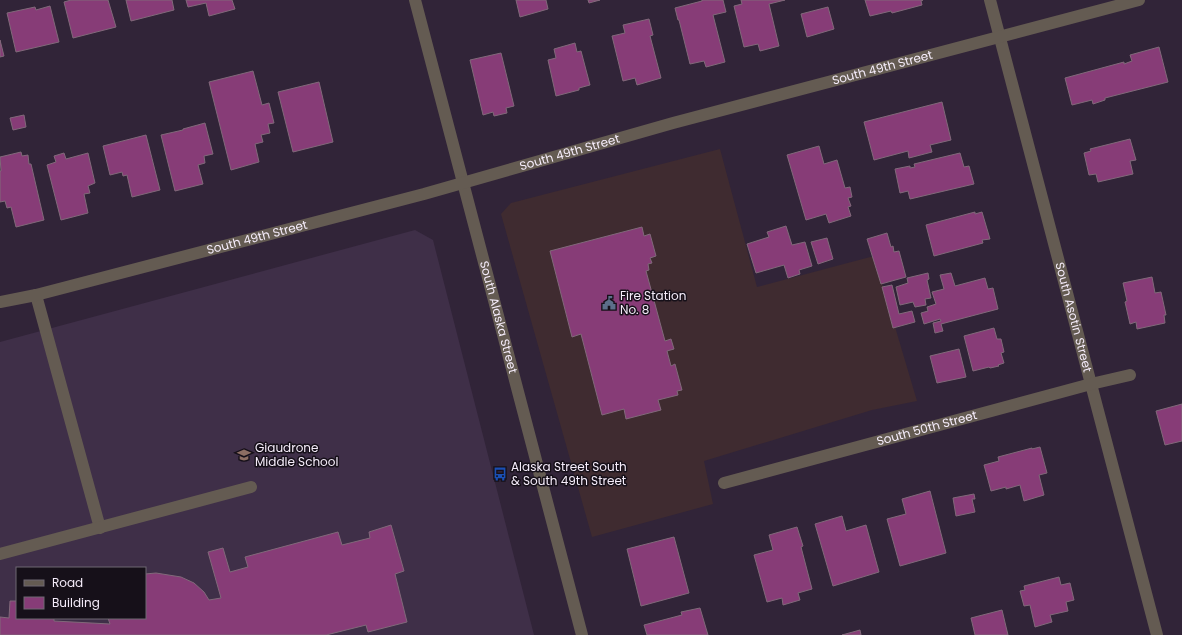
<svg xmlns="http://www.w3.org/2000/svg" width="1182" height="635" viewBox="0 0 1182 635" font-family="Poppins,sans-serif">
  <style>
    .commercial { fill: #3f2b30 }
    .built { fill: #3f2f48; fill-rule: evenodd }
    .building { fill: #873c77; stroke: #81697a }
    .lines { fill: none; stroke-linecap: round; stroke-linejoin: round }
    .minor { stroke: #645b52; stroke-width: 12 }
    .labels { text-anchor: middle; stroke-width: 3; stroke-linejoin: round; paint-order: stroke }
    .street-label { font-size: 12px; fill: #f5ecfa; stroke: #161019 }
    .poi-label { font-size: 12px; fill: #f5ecfa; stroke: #161019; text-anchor: start }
  </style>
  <rect width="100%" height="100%" fill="#312438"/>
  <polygon class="commercial" points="720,149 757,287 874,256 917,401 872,410 704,461 713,504 592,537 501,214 511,203"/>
  <path class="built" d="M415,230L433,240L534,635H0V342ZM17,568H145V618H17Z"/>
  <g class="building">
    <polygon points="71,0 108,0 116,27 73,38 64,2"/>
    <polygon points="126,0 172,0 174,10 131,21"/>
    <polygon points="186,0 232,0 235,9 209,16 206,3 188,7"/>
    <polygon points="516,0 546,0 548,9 520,17"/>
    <polygon points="588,0 600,0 589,3"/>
    <polygon points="702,0 723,0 726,12 713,15 725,62 706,67 704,61 690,64 679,20 678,20 675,8 702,1"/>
    <polygon points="741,0 785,0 769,4 779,46 760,51 758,44 744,47 734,6 742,4"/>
    <polygon points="865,0 923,0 921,1 922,5 892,13 891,11 870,16"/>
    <polygon points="50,6 59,42 16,52 7,13 35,7 36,10"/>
    <polygon points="828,7 834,29 807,37 801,14"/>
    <polygon points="649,19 653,35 650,36 661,78 637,85 635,78 623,81 612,36 625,33 623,25"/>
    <polygon points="0,40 4,56 0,57"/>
    <polygon points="575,43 577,52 581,51 590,85 579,88 579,90 556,96 548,60 556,58 554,49"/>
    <polygon points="1159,47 1168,82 1105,98 1105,100 1093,104 1092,100 1072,105 1065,78 1124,62 1124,64 1132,61 1130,55"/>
    <polygon points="501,53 514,106 506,108 507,113 494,116 493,112 483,115 470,60"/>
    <polygon points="253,71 262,105 269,103 274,123 268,124 270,133 261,135 263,142 255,144 259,162 231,170 209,82"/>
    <polygon points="319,82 333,142 293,152 278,92"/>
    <polygon points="942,102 951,140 930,145 932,152 909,158 908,151 874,160 864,122"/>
    <polygon points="24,115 26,127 13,130 10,118"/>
    <polygon points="205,123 213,154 204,156 205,163 198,165 203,184 175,191 161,135 183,130 183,129"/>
    <polygon points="146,135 160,190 132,197 127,175 123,176 122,172 110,175 103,146"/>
    <polygon points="1130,139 1136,160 1130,161 1133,174 1098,182 1096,174 1089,175 1084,153 1091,151 1090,149"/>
    <polygon points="819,146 824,164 837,160 845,188 850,187 852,197 848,198 851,206 848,207 851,216 829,223 826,214 806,220 787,155"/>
    <polygon points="21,152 22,156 28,155 29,164 31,164 44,220 16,227 11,207 7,208 5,201 0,202 0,171 1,171 0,157"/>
    <polygon points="64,153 66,159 88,153 95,183 88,186 90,193 84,194 88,213 61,220 47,165 56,162 54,156"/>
    <polygon points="960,153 964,167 969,166 974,184 910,199 908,191 900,193 895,169 910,166 910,168 915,167 914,164"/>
    <polygon points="975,212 975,214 982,212 990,239 982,240 983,243 934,256 926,225"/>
    <polygon points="786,226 792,245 805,242 812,266 799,270 800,274 788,278 784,265 756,273 747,244 769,237 767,232"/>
    <polygon points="642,227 644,236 650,234 656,256 650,258 652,263 648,264 649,270 646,271 665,341 671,339 674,349 667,351 671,366 675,364 682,390 677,391 678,395 658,400 661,410 626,419 624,409 602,415 581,334 572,337 550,251"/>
    <polygon points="887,233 891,247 893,246 894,252 899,251 906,277 881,284 867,239"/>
    <polygon points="827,238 833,259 818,264 811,242"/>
    <polygon points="928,273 929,279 927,280 931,298 925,299 926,305 915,307 913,302 900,305 896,287 908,283 907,278"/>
    <polygon points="951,273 955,286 985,278 988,289 993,288 998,309 941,324 943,331 935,333 933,323 941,321 940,319 924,324 921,313 928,311 927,307 936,304 932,292 944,289 940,275"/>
    <polygon points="1152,277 1155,293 1161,292 1166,315 1164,315 1165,323 1137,329 1136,322 1130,324 1125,302 1127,301 1123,283"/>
    <polygon points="892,285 899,314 912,311 915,322 893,328 882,287"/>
    <polygon points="994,328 997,339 1001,339 1004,352 1001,353 1004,363 998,365 999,366 990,368 989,367 973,371 964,336"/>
    <polygon points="959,349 966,377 937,383 930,356"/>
    <polygon points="1182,404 1182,441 1165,445 1156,411"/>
    <polygon points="1040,447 1047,473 1039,475 1044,495 1024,501 1020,485 1006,489 1006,487 991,491 984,465 999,461 998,457 1032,448 1032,449"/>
    <polygon points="930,491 946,553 900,566 887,519 906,514 902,499"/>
    <polygon points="974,494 975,499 972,499 975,512 956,516 953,498"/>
    <polygon points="842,516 846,531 866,525 879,572 833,586 815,524"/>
    <polygon points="391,525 404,571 395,574 407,622 368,632 366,625 326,635 0,635 0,617 9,618 10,601 17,601 17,618 54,618 54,621 110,624 108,618 145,618 145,574 156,573 181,577 194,583 204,592 209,600 221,598 208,552 223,548 230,572 248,567 245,557 338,532 342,545 370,538 369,532"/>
    <polygon points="797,527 803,546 801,547 812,589 798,593 800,600 783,605 782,598 767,602 754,555 773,550 769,535"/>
    <polygon points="674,537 689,593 641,606 627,549"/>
    <polygon points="1059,577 1061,585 1070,583 1074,600 1066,602 1068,611 1050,615 1052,622 1035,627 1030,605 1024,606 1020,591 1025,590 1024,586"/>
    <polygon points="700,608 708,635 647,635 644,625 682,615 681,612"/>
    <polygon points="1002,610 1008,635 975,635 971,618"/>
    <polygon points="860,630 861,635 842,635"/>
  </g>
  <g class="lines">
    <g class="minor">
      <path id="s1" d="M415,0L582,635"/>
      <path id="s2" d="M990,0L1157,635"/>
      <polyline points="36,295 100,528"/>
      <path id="s3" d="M0,302L36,295L424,194L673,123L1139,0"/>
      <path id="s4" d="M724,483L1091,384L1130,375"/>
      <polyline points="0,554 251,487"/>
    </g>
  </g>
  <defs>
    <g id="civic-bare" transform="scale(1.08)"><path d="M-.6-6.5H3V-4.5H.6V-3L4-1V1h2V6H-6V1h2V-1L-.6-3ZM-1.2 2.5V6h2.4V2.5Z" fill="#5c6f8a" stroke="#161019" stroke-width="2.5" paint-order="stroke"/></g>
    <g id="school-bare" transform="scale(1.08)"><path d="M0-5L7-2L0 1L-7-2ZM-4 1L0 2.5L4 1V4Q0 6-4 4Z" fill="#8d6e63" stroke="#161019" stroke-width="2.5" paint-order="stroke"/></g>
    <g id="bus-bare" transform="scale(1.08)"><path d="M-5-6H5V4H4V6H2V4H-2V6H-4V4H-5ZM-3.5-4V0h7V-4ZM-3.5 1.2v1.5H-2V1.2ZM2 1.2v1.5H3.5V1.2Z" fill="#1a4fb4" stroke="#161019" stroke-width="2.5" paint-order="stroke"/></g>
  </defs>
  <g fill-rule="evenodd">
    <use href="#civic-bare" x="609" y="303"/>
    <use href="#school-bare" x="244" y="455"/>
    <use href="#bus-bare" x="500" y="474"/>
  </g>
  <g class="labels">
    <g class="street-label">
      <text dy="4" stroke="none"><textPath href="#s3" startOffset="913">South 49th Street</textPath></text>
      <text dy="4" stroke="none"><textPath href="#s3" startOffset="589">South 49th Street</textPath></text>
      <text dy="4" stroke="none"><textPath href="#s3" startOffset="265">South 49th Street</textPath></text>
      <text dy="4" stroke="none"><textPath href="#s1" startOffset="328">South Alaska Street</textPath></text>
      <text dy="4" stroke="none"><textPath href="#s2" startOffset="328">South Asotin Street</textPath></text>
      <text dy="4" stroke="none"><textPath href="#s4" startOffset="210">South 50th Street</textPath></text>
    </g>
    <g class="poi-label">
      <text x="620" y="300">Fire Station<tspan x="620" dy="14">No. 8</tspan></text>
      <text x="255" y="452">Giaudrone<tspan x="255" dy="14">Middle School</tspan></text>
      <text x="511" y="471">Alaska Street South<tspan x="511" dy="14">&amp; South 49th Street</tspan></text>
    </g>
  </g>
  <rect x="16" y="567" width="130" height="52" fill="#161019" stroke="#6f6873"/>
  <rect x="24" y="580" width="20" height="6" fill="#645b52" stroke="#6f6873"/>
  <text x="52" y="587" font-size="12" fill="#f5ecfa">Road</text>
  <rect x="24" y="597" width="20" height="12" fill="#873c77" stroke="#6f6873"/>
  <text x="52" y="607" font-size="12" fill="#f5ecfa">Building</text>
</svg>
